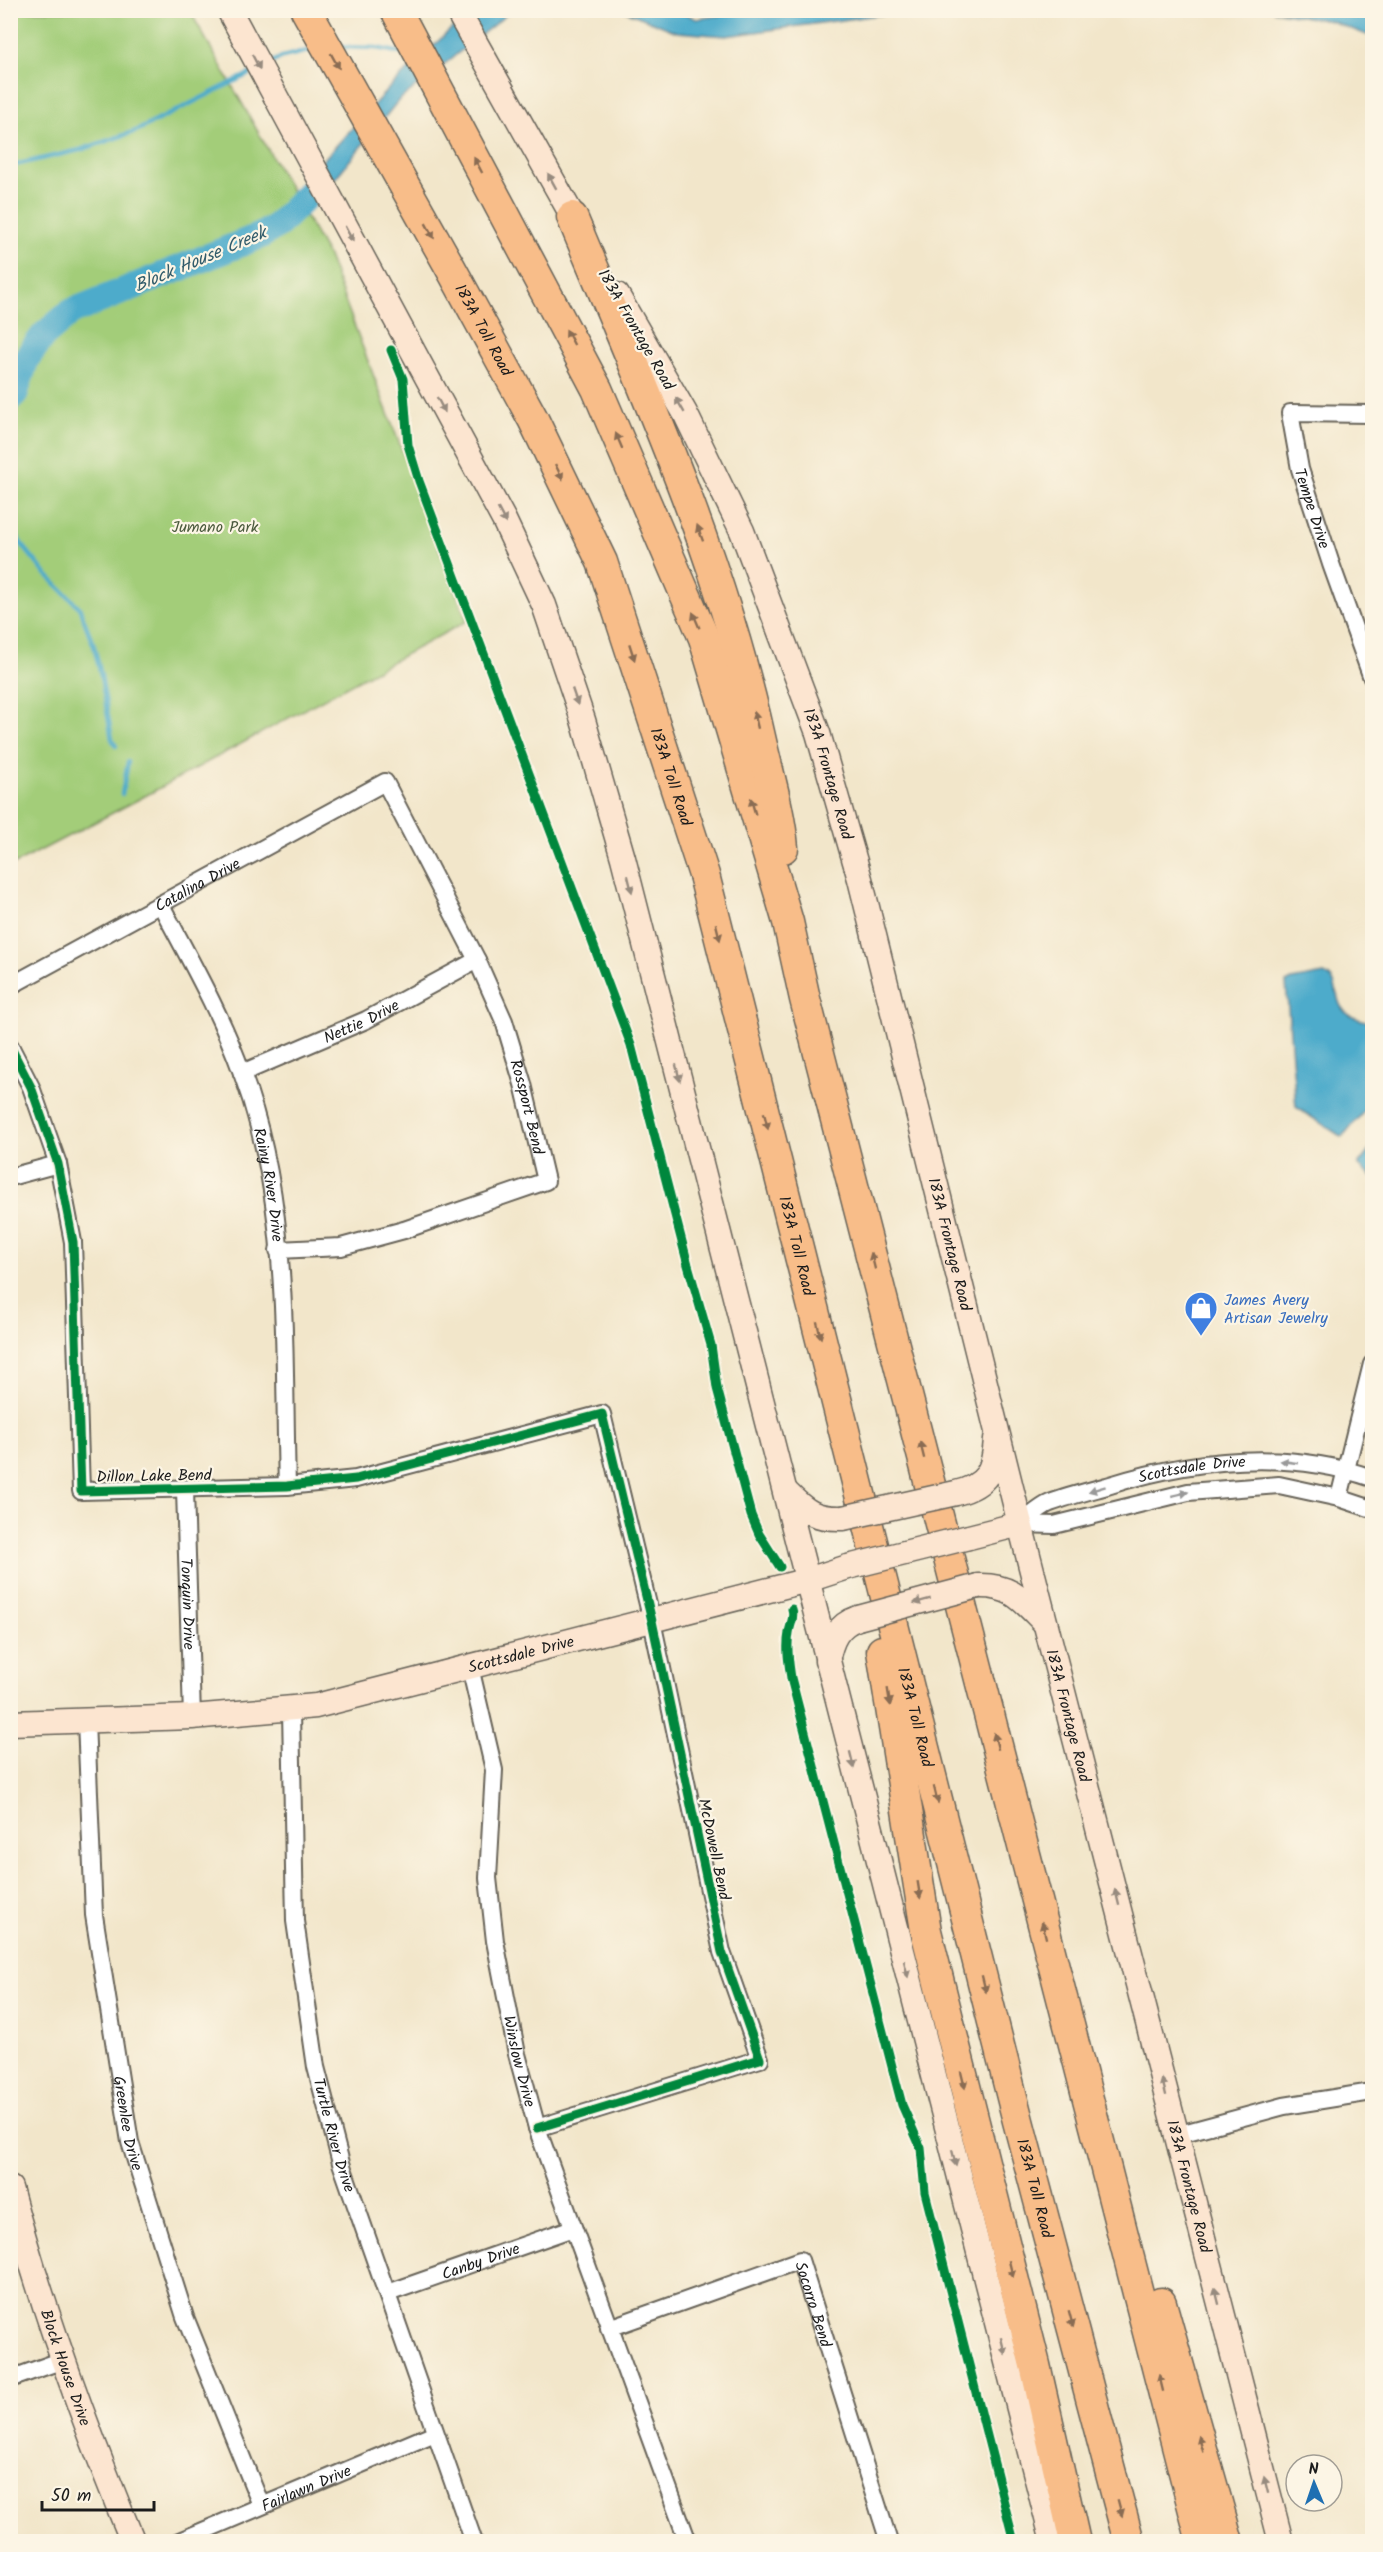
<svg xmlns="http://www.w3.org/2000/svg" width="1383" height="2552" viewBox="0 0 1383 2552" font-family="Kalam,sans-serif">
  <style>
    .green { fill: #a3cd79; stroke: #60744a; stroke-width: 1.5 }
    .water { fill: #4dabcb; stroke: #346474; stroke-width: 1.5 }
    .lines { fill: none; stroke-linecap: round; stroke-linejoin: round }
    .stream { stroke: #4dabcb; stroke-width: 4.5 }
    .river { stroke: #4dabcb; stroke-width: 27 }
    .street-casing { stroke: #676359; stroke-width: 20 }
    .secondary-casing { stroke: #676359; stroke-width: 27 }
    .highway-casing { stroke: #676359; stroke-width: 33 }
    .street { stroke: #fff; stroke-width: 16 }
    .secondary { stroke: #fce5d0; stroke-width: 24 }
    .highway { stroke: #f8bd89; stroke-width: 30 }
    .secondary-bridge-casing { stroke: #676359; stroke-width: 27; stroke-linecap: butt }
    .secondary-bridge { stroke: #fce5d0; stroke-width: 24 }
    .cycleway-casing { stroke: #fcf5e5; stroke-width: 13 }
    .cycleway { stroke: #00873e; stroke-width: 9 }
    .oneway { fill: #8a6c52 }
    .oneway2 { fill: #978b7f }
    .oneway3 { fill: #999 }
    .labels { text-anchor: middle; stroke-width: 4.5; stroke-linejoin: round; paint-order: stroke }
    .street-label { font-size: 16px; fill: #1c1c1c; stroke: #fcf5e5 }
    .park-label { font-size: 16px; fill: #4b5a3d; stroke: #fcf5e5 }
    .shop-label { font-size: 16px; fill: #366cbe; stroke: #fcf5e5; text-anchor: start }
    .water-label { font-size: 18px; font-style: italic; fill: #325c6b; stroke: #fcf5e5 }
  </style>
  <rect width="100%" height="100%" fill="#fcf5e5"/>
  <filter id="ink" filterUnits="userSpaceOnUse"><feTurbulence type="fractalNoise" baseFrequency=".0167" numOctaves="2"/><feDisplacementMap in="SourceGraphic" scale="12" xChannelSelector="R" yChannelSelector="G"/><feConvolveMatrix kernelMatrix="1 2 1 2 8 2 1 2 1" color-interpolation-filters="sRGB"/></filter>
  <filter id="wash" filterUnits="userSpaceOnUse"><feTurbulence type="fractalNoise" baseFrequency=".008" numOctaves="4" result="noise"/><feDisplacementMap in="SourceGraphic" scale="24" xChannelSelector="R" yChannelSelector="G"/><feGaussianBlur stdDeviation="1.35" result="paint"/><feColorMatrix in="noise" values="0 0 0 0 0 0 0 0 0 0 0 0 0 0 0 0 0 1.4 0 .05"/><feComposite in="paint" operator="in"/></filter>
  <g filter="url(#wash)">
    <rect width="100%" height="100%" fill="#f2e6ca"/>
    <polygon class="green" points="11,11 190,11 328,256 467,621 145,796 11,866"/>
    <g class="water">
      <polygon points="758,10 907,10 907,11 726,36 677,32 625,11 680,11 696,19"/>
      <polygon points="470,11 511,11 398,101 320,197 289,227 278,209 389,88"/>
      <polygon points="1273,11 1367,11 1372,14 1372,37 1331,21"/>
      <path d="M1324,974C1340,980 1334,997 1342,1008C1349,1019 1363,1019 1372,1024V1102L1342,1137L1296,1107L1286,983L1292,980Z"/>
      <polygon points="1372,1147 1372,1177 1358,1165"/>
    </g>
    <g class="lines">
      <g class="stream">
        <polyline points="341,47 376,48 407,54"/>
        <polyline points="266,66 282,57 317,49"/>
        <polyline points="10,166 80,150 136,131 253,72"/>
        <polyline points="10,521 20,542 44,572 79,607 94,646 101,676 112,739 116,746"/>
        <polyline points="122,794 128,762"/>
      </g>
      <polyline class="river" points="10,398 15,393 26,359 44,335 71,312 262,235 279,224 308,194"/>
    </g>
  </g>
  <g filter="url(#ink)">
    <g class="lines">
      <g class="street-casing">
        <g id="street">
          <path id="s1" d="M1372,414L1290,413L1300,469L1331,564L1372,678"/>
          <path id="s2" d="M161,905C190,960 221,1014 242,1073C291,1203 283,1349 287,1486"/>
          <path id="s3" d="M10,986L385,782L477,960L504,1021L523,1084L546,1181L404,1230L341,1247L278,1250"/>
          <polyline points="10,1046 31,1087 58,1164 73,1242 81,1491 287,1486 356,1479 602,1414 652,1621 722,1952 760,2059 537,2128"/>
          <path id="s4" d="M242,1073L366,1020L477,960"/>
          <polyline points="10,1177 58,1164"/>
          <path id="s5" d="M185,1490L192,1717"/>
          <polyline points="1339,1498 1372,1364"/>
          <path id="s6" d="M1020,1524C1030,1517 1040,1507 1050,1503C1069,1496 1089,1491 1107,1486C1193,1459 1286,1449 1372,1478"/>
          <polyline points="1020,1524 1054,1525 1188,1492 1279,1485 1339,1498 1372,1509"/>
          <path id="s7" d="M470,1667L494,1770L488,1878L495,1941L517,2054L537,2128L688,2542"/>
          <path id="s8" d="M291,1710L295,1921L316,2067L341,2163L474,2542"/>
          <path id="s9" d="M86,1721L94,1915L130,2142L185,2317L261,2505"/>
          <polyline points="1176,2135 1284,2106 1372,2092"/>
          <path id="s10" d="M388,2293L573,2228"/>
          <path id="s11" d="M609,2328L800,2260L889,2542"/>
          <polyline points="10,2379 63,2360"/>
          <path id="s12" d="M177,2542L435,2433"/>
        </g>
      </g>
      <g class="secondary-casing">
        <g id="secondary">
          <polyline points="229,10 504,520 544,605 583,720 623,858 1053,2542"/>
          <polyline points="457,10 581,231"/>
          <path id="s13" d="M617,295L685,413L742,531L818,733L860,879L1020,1524L1281,2542"/>
          <path d="M786,1492C806,1512 815,1519 843,1518"/>
          <path d="M956,1493C988,1485 994,1470 996,1439"/>
          <polyline points="969,1537 1020,1524"/>
          <path d="M978,1586C1012,1585 1022,1600 1045,1623"/>
          <path d="M827,1661C831,1641 837,1625 858,1618"/>
          <path id="s14" d="M10,1723L192,1717L316,1706L808,1580L848,1567"/>
          <path id="s15" d="M10,2188C42,2309 85,2426 133,2542"/>
        </g>
      </g>
      <g class="highway-casing">
        <g id="highway">
          <path id="s16" d="M306,10L449,265L533,419L602,562L704,875L1018,2121L1129,2542"/>
          <polyline points="396,10 597,389 704,638 788,922 805,999 1202,2542"/>
          <path d="M572,217C643,387 720,556 760,737C768,773 780,811 783,848"/>
          <polyline points="882,1651 926,1931 1035,2365 1075,2542"/>
          <polyline points="1161,2303 1228,2542"/>
        </g>
      </g>
      <use href="#street" class="street"/>
      <use href="#secondary" class="secondary"/>
      <use href="#highway" class="highway"/>
      <g class="secondary-bridge-casing">
        <g id="secondary-bridge">
          <polyline points="843,1518 956,1493"/>
          <polyline points="848,1567 969,1537"/>
          <polyline points="858,1618 978,1586"/>
        </g>
      </g>
      <use href="#secondary-bridge" class="secondary-bridge"/>
      <g class="cycleway-casing">
        <g id="cycleway">
          <polyline points="391,350 403,379 408,445 419,481 631,1045 688,1265 711,1345 717,1388 751,1515 759,1534 780,1567"/>
          <polyline points="10,1046 31,1087 58,1164 73,1242 81,1491 287,1486 356,1479 602,1414 652,1621 722,1952 760,2059 537,2128"/>
          <path d="M792,1609C795,1618 790,1624 789,1633C786,1648 789,1664 791,1678L902,2105L921,2148L925,2192L1014,2542"/>
        </g>
      </g>
      <use href="#cycleway" class="cycleway"/>
    </g>
    <defs><path id="oneway-solid" d="M-6-.8H1V-3.2L6.5 0L1 3.2V.8H-6Z" transform="scale(1.5)"/></defs>
    <g class="oneway">
      <use href="#oneway-solid" transform="translate(335 61) rotate(61)"/>
      <use href="#oneway-solid" transform="translate(478 165) rotate(-118)"/>
      <use href="#oneway-solid" transform="translate(430 231) rotate(61)"/>
      <use href="#oneway-solid" transform="translate(570 337) rotate(-118)"/>
      <use href="#oneway-solid" transform="translate(619 441) rotate(-113)"/>
      <use href="#oneway-solid" transform="translate(559 472) rotate(64)"/>
      <use href="#oneway-solid" transform="translate(700 533) rotate(-110)"/>
      <use href="#oneway-solid" transform="translate(696 620) rotate(-113)"/>
      <use href="#oneway-solid" transform="translate(632 652) rotate(72)"/>
      <use href="#oneway-solid" transform="translate(756 720) rotate(-103)"/>
      <use href="#oneway-solid" transform="translate(753 806) rotate(-106)"/>
      <use href="#oneway-solid" transform="translate(718 932) rotate(76)"/>
      <use href="#oneway-solid" transform="translate(766 1121) rotate(76)"/>
      <use href="#oneway-solid" transform="translate(873 1261) rotate(-104)"/>
      <use href="#oneway-solid" transform="translate(819 1330) rotate(76)"/>
      <use href="#oneway-solid" transform="translate(922 1450) rotate(-104)"/>
      <use href="#oneway-solid" transform="translate(889 1697) rotate(81)"/>
      <use href="#oneway-solid" transform="translate(996 1741) rotate(-104)"/>
      <use href="#oneway-solid" transform="translate(936 1795) rotate(76)"/>
      <use href="#oneway-solid" transform="translate(919 1890) rotate(81)"/>
      <use href="#oneway-solid" transform="translate(1044 1930) rotate(-104)"/>
      <use href="#oneway-solid" transform="translate(984 1984) rotate(76)"/>
      <use href="#oneway-solid" transform="translate(963 2080) rotate(76)"/>
      <use href="#oneway-solid" transform="translate(1011 2269) rotate(76)"/>
      <use href="#oneway-solid" transform="translate(1071 2319) rotate(75)"/>
      <use href="#oneway-solid" transform="translate(1161 2383) rotate(-104)"/>
      <use href="#oneway-solid" transform="translate(1201 2444) rotate(-106)"/>
      <use href="#oneway-solid" transform="translate(1120 2508) rotate(75)"/>
    </g>
    <g class="oneway2">
      <use href="#oneway-solid" transform="translate(256 62) rotate(62)"/>
      <use href="#oneway-solid" transform="translate(552 181) rotate(-119)"/>
      <use href="#oneway-solid" transform="translate(349 234) rotate(62)"/>
      <use href="#oneway-solid" transform="translate(441 405) rotate(62)"/>
      <use href="#oneway-solid" transform="translate(680 405) rotate(-120)"/>
      <use href="#oneway-solid" transform="translate(502 516) rotate(62)"/>
      <use href="#oneway-solid" transform="translate(575 697) rotate(71)"/>
      <use href="#oneway-solid" transform="translate(630 884) rotate(76)"/>
      <use href="#oneway-solid" transform="translate(678 1073) rotate(76)"/>
      <use href="#oneway-solid" transform="translate(922 1601) rotate(165)"/>
      <use href="#oneway-solid" transform="translate(852 1760) rotate(76)"/>
      <use href="#oneway-solid" transform="translate(1117 1897) rotate(-104)"/>
      <use href="#oneway-solid" transform="translate(906 1969) rotate(76)"/>
      <use href="#oneway-solid" transform="translate(1164 2087) rotate(-104)"/>
      <use href="#oneway-solid" transform="translate(954 2158) rotate(76)"/>
      <use href="#oneway-solid" transform="translate(1217 2296) rotate(-104)"/>
      <use href="#oneway-solid" transform="translate(1003 2346) rotate(76)"/>
      <use href="#oneway-solid" transform="translate(1266 2485) rotate(-104)"/>
    </g>
    <g class="oneway3">
      <use href="#oneway-solid" transform="translate(1289 1462) rotate(-172)"/>
      <use href="#oneway-solid" transform="translate(1097 1489) rotate(163)"/>
      <use href="#oneway-solid" transform="translate(1180 1494) rotate(-13)"/>
    </g>
  </g>
  <defs>
    <g id="shop-pin" transform="scale(1.725)"><path d="M0 17L-7.5 6A9.5 9.5 0 1 1 7.5 6Z" fill="#3f7fe0" stroke="#fcf5e5"/><path d="M-5-2.5h2.3a2.7 3.5 0 0 1 5.4 0H5L5.5 6h-11ZM-1.5-2.5h3a1.5 2.3 0 0 0-3 0Z" fill="#fff"/></g>
  </defs>
  <g fill-rule="evenodd">
    <use href="#shop-pin" x="1201" y="1308"/>
  </g>
  <g class="labels">
    <g class="street-label">
      <text transform="translate(637 329) rotate(60)" y="6">183A Frontage Road</text>
      <text dy="6" stroke="none"><textPath href="#s16" startOffset="366">183A Toll Road</textPath></text>
      <text dy="6" stroke="none"><textPath href="#s1" startOffset="180">Tempe Drive</textPath></text>
      <text dy="6" stroke="none"><textPath href="#s13" startOffset="525">183A Frontage Road</textPath></text>
      <text dy="6" stroke="none"><textPath href="#s16" startOffset="852">183A Toll Road</textPath></text>
      <text dy="6" stroke="none"><textPath href="#s3" startOffset="213">Catalina Drive</textPath></text>
      <text dy="6" stroke="none"><textPath href="#s4" startOffset="130">Nettie Drive</textPath></text>
      <text dy="6" stroke="none"><textPath href="#s3" startOffset="783">Rossport Bend</textPath></text>
      <text dy="6" stroke="none"><textPath href="#s2" startOffset="302">Rainy River Drive</textPath></text>
      <text dy="6" stroke="none"><textPath href="#s13" startOffset="1011">183A Frontage Road</textPath></text>
      <text dy="6" stroke="none"><textPath href="#s16" startOffset="1338">183A Toll Road</textPath></text>
      <text dy="6" stroke="none"><textPath href="#s6" startOffset="183">Scottsdale Drive</textPath></text>
      <text transform="translate(154 1475) rotate(-1)" y="6">Dillon Lake Bend</text>
      <text dy="6" stroke="none"><textPath href="#s5" startOffset="114">Tonquin Drive</textPath></text>
      <text dy="6" stroke="none"><textPath href="#s14" startOffset="518">Scottsdale Drive</textPath></text>
      <text dy="6" stroke="none"><textPath href="#s13" startOffset="1497">183A Frontage Road</textPath></text>
      <text dy="6" stroke="none"><textPath href="#s16" startOffset="1824">183A Toll Road</textPath></text>
      <text transform="translate(715 1849) rotate(78)" y="6">McDowell Bend</text>
      <text dy="6" stroke="none"><textPath href="#s7" startOffset="400">Winslow Drive</textPath></text>
      <text dy="6" stroke="none"><textPath href="#s9" startOffset="405">Greenlee Drive</textPath></text>
      <text dy="6" stroke="none"><textPath href="#s8" startOffset="429">Turtle River Drive</textPath></text>
      <text dy="6" stroke="none"><textPath href="#s13" startOffset="1983">183A Frontage Road</textPath></text>
      <text dy="6" stroke="none"><textPath href="#s16" startOffset="2310">183A Toll Road</textPath></text>
      <text dy="6" stroke="none"><textPath href="#s10" startOffset="98">Canby Drive</textPath></text>
      <text dy="6" stroke="none"><textPath href="#s11" startOffset="249">Socorro Bend</textPath></text>
      <text dy="6" stroke="none"><textPath href="#s15" startOffset="188">Block House Drive</textPath></text>
      <text dy="6" stroke="none"><textPath href="#s12" startOffset="140">Fairlawn Drive</textPath></text>
    </g>
    <g class="park-label">
      <text x="215" y="532">Jumano Park</text>
    </g>
    <g class="shop-label">
      <text x="1224" y="1305">James Avery<tspan x="1224" dy="18">Artisan Jewelry</tspan></text>
    </g>
    <g class="water-label">
      <text transform="translate(200 259) rotate(-23)" y="6">Block House Creek</text>
    </g>
  </g>
  <rect width="1383" height="2552" fill="none" stroke="#fcf5e5" stroke-width="36"/>
  <g transform="translate(1314 2483) rotate(358)"><circle r="28" fill="#fcf5e5" stroke="#a29e95" stroke-width="1.5"/>
  <path d="M0-4.5L10 22L0 15L-10 22Z" fill="#1f6fb2"/>
  <text y="-9" font-size="16" font-weight="bold" text-anchor="middle" fill="#1c1c1c">N</text>
  </g>
  <path d="M42 2501v9h112v-9" fill="none" stroke="#1c1c1c" stroke-width="3"/>
  <text x="51" y="2501" font-size="18" fill="#1c1c1c" stroke="#fcf5e5" stroke-width="4.5" paint-order="stroke">50 m</text>
</svg>
